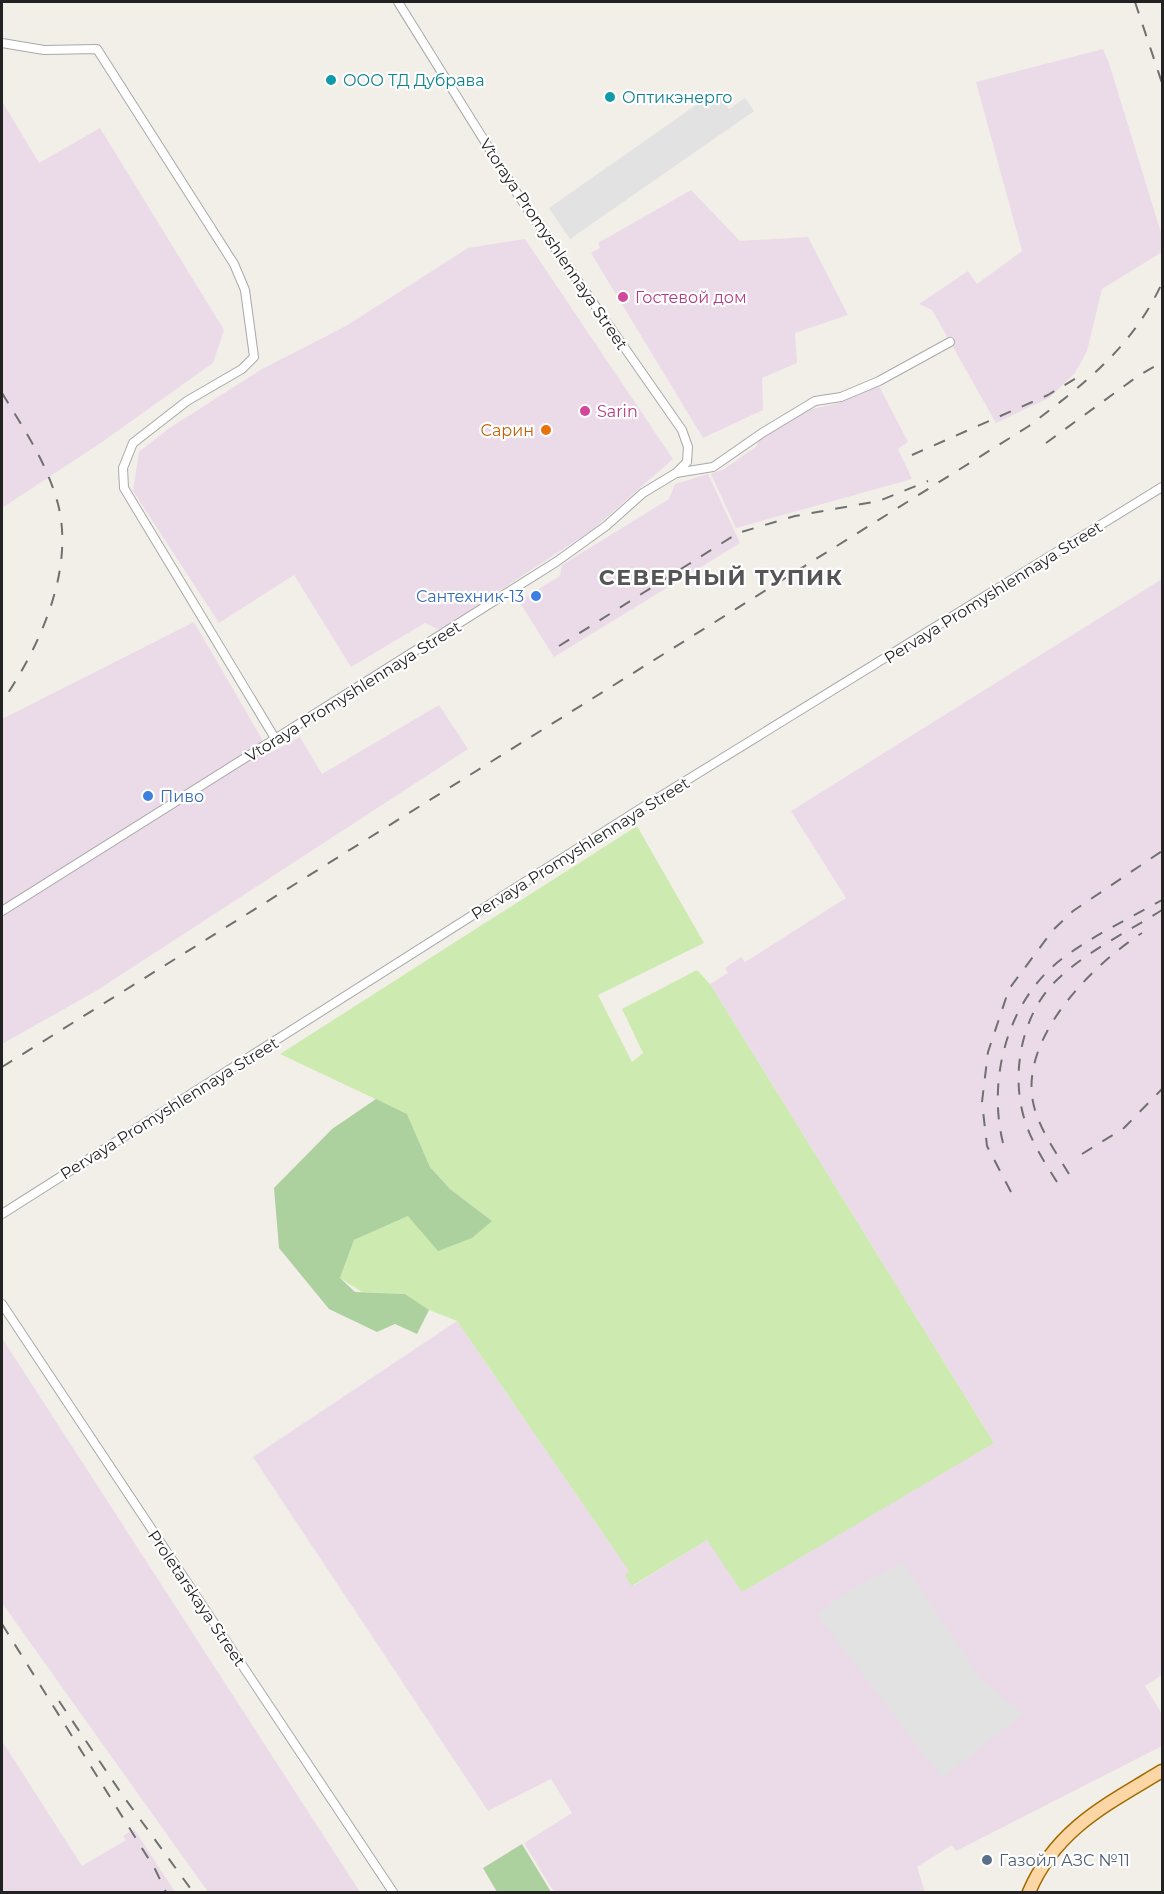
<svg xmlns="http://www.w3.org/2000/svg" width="1164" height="1894" viewBox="0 0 1164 1894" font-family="Montserrat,sans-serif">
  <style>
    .industrial { fill: #ebdbe8 }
    .grass { fill: #cdebb0 }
    .forest { fill: #add19e }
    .parking { fill: #e2e2e2 }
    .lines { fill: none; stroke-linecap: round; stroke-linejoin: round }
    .minor-casing { stroke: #a9a9a9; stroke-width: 10 }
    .primary-casing { stroke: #a06b00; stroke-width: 15 }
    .minor { stroke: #fff; stroke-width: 8 }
    .primary { stroke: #fcd6a4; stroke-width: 12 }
    .rail { stroke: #707070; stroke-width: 2; stroke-dasharray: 12 12; stroke-linecap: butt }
    .culture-dot { fill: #0f9aa8; stroke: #fff; stroke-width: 2 }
    .hotel-dot { fill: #d1479c; stroke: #fff; stroke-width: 2 }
    .food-dot { fill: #e8710a; stroke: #fff; stroke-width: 2 }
    .shop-dot { fill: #3f7fe0; stroke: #fff; stroke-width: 2 }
    .service-dot { fill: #5c6f8a; stroke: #fff; stroke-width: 2 }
    .labels { text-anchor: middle; stroke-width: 4.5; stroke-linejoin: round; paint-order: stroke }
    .culture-label { font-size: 16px; fill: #0d838f; stroke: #fff; text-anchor: start }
    .street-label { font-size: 16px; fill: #222; stroke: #fff }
    .hotel-label { font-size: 16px; fill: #b23c85; stroke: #fff; text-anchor: start }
    .food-label { font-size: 16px; fill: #c56008; stroke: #fff; text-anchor: end }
    .shop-label { font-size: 16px; fill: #366cbe; stroke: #fff; text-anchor: end }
    .service-label { font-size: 16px; fill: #4e5e75; stroke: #fff; text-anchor: start }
    .district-label { font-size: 22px; font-weight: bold; letter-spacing: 1.5px; fill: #555; stroke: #fff }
  </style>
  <rect width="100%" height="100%" fill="#f2efe9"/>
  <g class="industrial">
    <polygon points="1103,49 1109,63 1162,236 1162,252 1102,289 1087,351 1075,373 1049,398 996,423 932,310 919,304 968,271 977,284 1022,251 976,82"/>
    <polygon points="2,101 39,163 100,128 224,330 213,363 102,442 2,508"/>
    <polygon points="691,190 740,241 808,237 848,315 795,333 797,363 762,378 763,410 703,438 591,253 600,248 598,243"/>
    <polygon points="525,239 673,459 592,530 440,630 425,623 351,667 294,575 219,623 133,491 139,452 168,429 262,369 346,326 468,248"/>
    <polygon points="879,386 908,442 898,449 912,479 736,528 711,474 724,469 757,446 758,441 807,410 835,404"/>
    <polygon points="708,474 740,543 554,657 519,601 560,576 562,565 669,499 675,484"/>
    <polygon points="1162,579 1162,1675 1145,1686 1162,1714 1162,1746 956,1851 952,1845 917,1867 925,1892 554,1892 524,1843 572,1813 551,1779 488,1811 253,1457 457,1321 630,1572 633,1586 707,1540 994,1443 710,984 728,973 725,968 741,957 745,962 846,898 791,811"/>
    <polygon points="194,622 270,753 300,737 322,774 439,705 468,749 96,991 2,1044 2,719"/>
    <polygon points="2,1338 360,1892 208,1892 2,1603"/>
    <polygon points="2,1741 82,1866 126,1840 123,1836 134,1829 175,1892 2,1892"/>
  </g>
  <polygon class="grass" points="637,826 704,943 598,995 632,1062 643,1053 622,1009 697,970 710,984 994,1443 742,1592 707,1540 632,1586 625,1576 629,1571 457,1321 429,1310 405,1294 362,1292 340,1278 354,1240 408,1216 492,1221 450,1189 430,1167 407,1114 280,1054"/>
  <g class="forest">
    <polygon points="376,1099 407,1114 430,1167 450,1189 492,1221 472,1238 438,1251 408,1216 354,1240 340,1278 355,1292 405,1294 429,1310 417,1334 395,1324 377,1332 329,1309 279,1248 274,1188 332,1129"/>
    <polygon points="522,1844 551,1892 497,1892 483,1868"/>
  </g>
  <g class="parking">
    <polygon points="716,91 729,109 745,98 754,111 570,239 549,208"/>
    <polygon points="902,1562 981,1679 1023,1714 942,1778 817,1614 846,1593"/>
  </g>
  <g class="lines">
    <g class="minor-casing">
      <g id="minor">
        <polyline points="2,43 44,50 97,49 234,264 245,290 254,357 242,369 187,401 133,443 123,468 124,488 276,740"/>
        <polyline points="676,473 713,467 762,433 815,401 841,397 879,381 950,342"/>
        <polyline points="2,911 556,562 606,526 643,493 676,473 687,462 688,447 682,430 520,198 398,2"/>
        <polyline points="2,1214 640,809 1162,487"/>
        <polyline points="2,1304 393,1892"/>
      </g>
    </g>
    <g class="primary-casing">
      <path id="primary" d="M1029,1892C1056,1829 1106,1805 1162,1771"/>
    </g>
    <use href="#minor" class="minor"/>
    <use href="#primary" class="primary"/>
    <g class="rail">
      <polyline points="1135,2 1162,83"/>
      <path d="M2,393C24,429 47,463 58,504C75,571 39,648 2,702"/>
      <polyline points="1046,443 1138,376 1162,362"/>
      <polyline points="912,455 1048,395 1083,374"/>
      <polyline points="559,646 738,533 795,516 879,501 928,481"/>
      <path d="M2,1067L1029,426C1084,384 1132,348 1162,283"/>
      <path d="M1003,1143C987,1078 1008,999 1063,958C1094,935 1130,918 1162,900"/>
      <polyline points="1082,1154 1124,1128 1162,1089"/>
      <path d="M1069,1174C1057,1154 1042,1133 1035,1110C1014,1042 1092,965 1142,933"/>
      <path d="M1057,1182C1045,1163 1032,1143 1025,1121C1011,1078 1020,1022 1050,987C1079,955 1126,933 1162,910"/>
      <polyline points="1011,1192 987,1146 982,1102 988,1052 1009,989 1053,930 1073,911 1162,851"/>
      <polyline points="2,1624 155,1869 166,1892"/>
      <polyline points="59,1701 121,1793 193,1892"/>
    </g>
  </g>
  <g class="culture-dot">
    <circle cx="331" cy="80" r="6"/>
    <circle cx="610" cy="97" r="6"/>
  </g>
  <g class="hotel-dot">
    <circle cx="623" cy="297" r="6"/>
    <circle cx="585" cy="411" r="6"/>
  </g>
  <circle class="food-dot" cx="546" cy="430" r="6"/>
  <g class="shop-dot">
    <circle cx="536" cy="596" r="6"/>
    <circle cx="148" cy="796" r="6"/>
  </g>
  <circle class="service-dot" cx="987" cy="1860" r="6"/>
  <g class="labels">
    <g class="culture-label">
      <text x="343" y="86">ООО ТД Дубрава</text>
      <text x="622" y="103">Оптикэнерго</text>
    </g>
    <g class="street-label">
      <text transform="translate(554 244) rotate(56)" y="6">Vtoraya Promyshlennaya Street</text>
      <text transform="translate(993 592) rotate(-32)" y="6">Pervaya Promyshlennaya Street</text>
      <text transform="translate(353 691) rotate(-32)" y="6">Vtoraya Promyshlennaya Street</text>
      <text transform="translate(580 848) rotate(-32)" y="6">Pervaya Promyshlennaya Street</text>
      <text transform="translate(169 1108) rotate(-32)" y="6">Pervaya Promyshlennaya Street</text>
      <text transform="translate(197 1598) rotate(56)" y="6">Proletarskaya Street</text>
    </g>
    <g class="hotel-label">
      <text x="635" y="303">Гостевой дом</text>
      <text x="597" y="417">Sarin</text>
    </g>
    <g class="food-label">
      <text x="534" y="436">Сарин</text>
    </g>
    <g class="shop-label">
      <text x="524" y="602">Сантехник-13</text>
      <text x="160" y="802" text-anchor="start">Пиво</text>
    </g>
    <g class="service-label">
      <text x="999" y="1866">Газойл АЗС №11</text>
    </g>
    <g class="district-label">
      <text x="721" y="585">СЕВЕРНЫЙ ТУПИК</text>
    </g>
  </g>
  <rect width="1164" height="1894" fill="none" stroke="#222222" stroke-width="6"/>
</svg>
